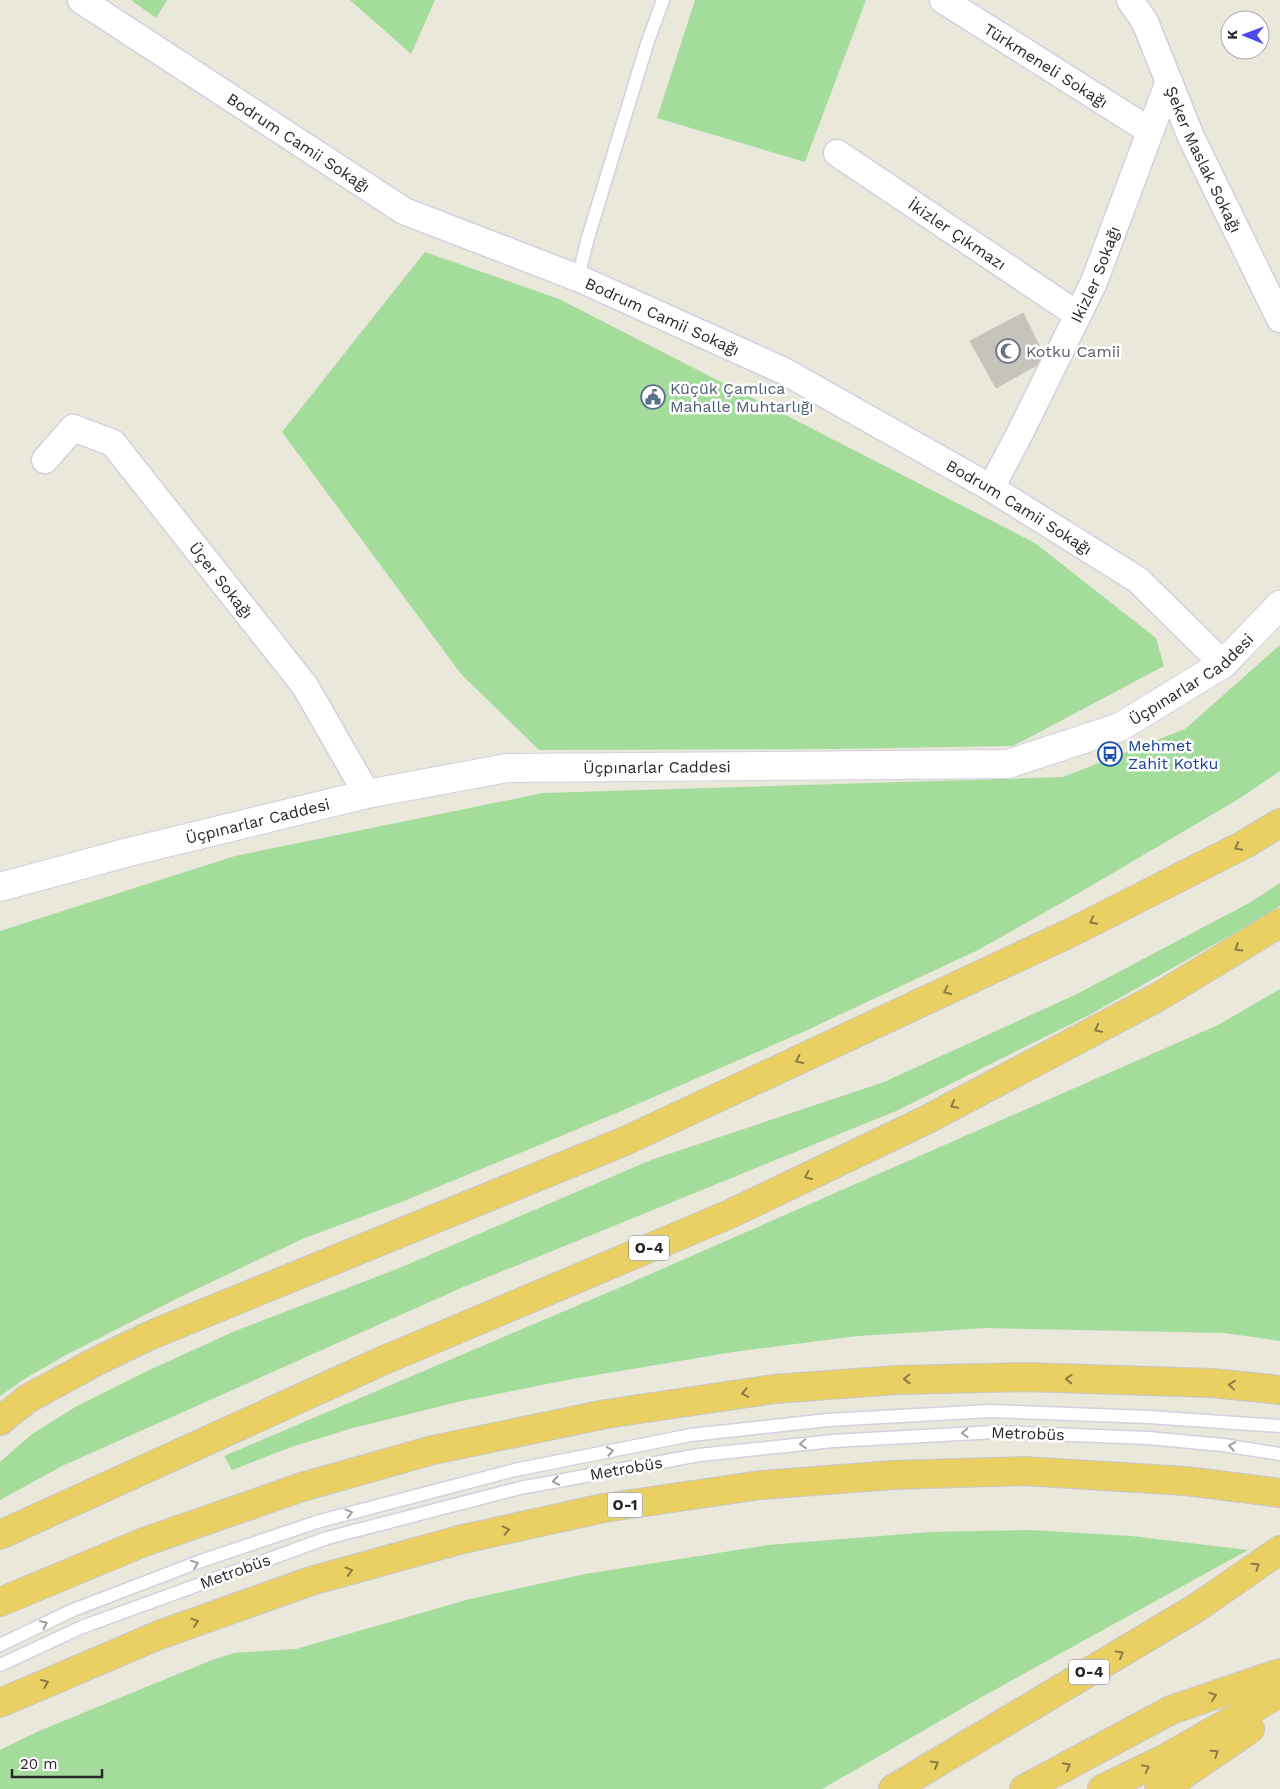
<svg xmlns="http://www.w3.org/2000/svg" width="1280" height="1789" viewBox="0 0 1280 1789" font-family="'Work Sans',sans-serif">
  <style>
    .green { fill: #a4dc9c }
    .building { fill: #c5c3bb; stroke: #c5c3b5 }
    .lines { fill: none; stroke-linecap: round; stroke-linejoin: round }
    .service-casing { stroke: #d1d1e0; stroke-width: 15 }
    .minor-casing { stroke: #d1d1e0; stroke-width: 29 }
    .tertiary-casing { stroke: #d1d1e0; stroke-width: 30 }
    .trunk-casing { stroke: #c7c7c7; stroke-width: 30 }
    .service { stroke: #fff; stroke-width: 12 }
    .minor { stroke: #fff; stroke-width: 26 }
    .tertiary { stroke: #fff; stroke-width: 28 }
    .trunk { stroke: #ead063; stroke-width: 28 }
    .oneway { stroke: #8a7c46 }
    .oneway2 { stroke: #9f9f9f }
    .labels { text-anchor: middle; stroke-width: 5; stroke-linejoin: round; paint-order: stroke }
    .shield { fill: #fff; stroke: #696969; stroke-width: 1 }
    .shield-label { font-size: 15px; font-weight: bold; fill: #292929 }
    .street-label { font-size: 16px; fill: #292929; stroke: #fff }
    .worship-label { font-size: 16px; fill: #5b616d; stroke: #fff; text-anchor: start }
    .service-label { font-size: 16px; fill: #4e5e75; stroke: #fff; text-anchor: start }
    .transit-label { font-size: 16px; fill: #164399; stroke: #fff; text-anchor: start }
  </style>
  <rect width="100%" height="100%" fill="#eae7db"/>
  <g class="green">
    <polygon points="131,0 167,0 156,18"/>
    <polygon points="350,0 435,0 411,54"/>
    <polygon points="695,0 866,0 805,162 657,118"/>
    <polygon points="425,252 559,299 1035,543 1156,638 1164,666 1013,746 833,749 539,750 461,674 282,432"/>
    <polygon points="1280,645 1280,771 1237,800 1072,897 978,950 803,1032 626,1109 404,1201 302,1239 180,1297 64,1356 26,1378 0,1396 0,931 235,856 543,793 1063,777 1185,729"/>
    <polygon points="1280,883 1280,906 1261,918 1091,1014 896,1111 461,1288 62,1466 0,1500 0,1462 1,1461 32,1434 77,1406 143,1373 235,1331 397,1269 651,1160 884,1082 1077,994 1251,902"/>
    <polygon points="1280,989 1280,1341 1224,1333 986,1328 858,1336 733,1352 572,1379 462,1401 353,1428 291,1447 232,1470 224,1456 614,1290 1218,1025"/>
    <polygon points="1030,1530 1131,1536 1248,1550 980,1698 822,1789 0,1789 0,1750 39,1731 212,1660 234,1653 296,1649 470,1599 585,1574 768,1545 930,1532"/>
  </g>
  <polygon class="building" points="1023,313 1046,360 996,388 970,341"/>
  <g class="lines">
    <g class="service-casing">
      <g id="service">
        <polyline points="578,278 587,241 647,44 663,0"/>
        <polyline points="0,1645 73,1610 201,1561 320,1521 515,1470 691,1435 828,1420 990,1411 1149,1417 1280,1426"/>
        <polyline points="0,1665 82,1627 327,1538 520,1488 699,1455 833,1441 995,1432 1148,1438 1223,1445 1280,1454"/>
      </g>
    </g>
    <g class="minor-casing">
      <g id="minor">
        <path id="s1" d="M81,0L404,211L578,278L784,371L991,488L1138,580L1223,664"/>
        <path id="s2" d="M943,0L1150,131"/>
        <path id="s3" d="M1130,0L1145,22L1191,137L1280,319"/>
        <path id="s4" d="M837,153L1078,315"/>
        <path id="s5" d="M45,460L73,428L113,443L305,686L367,794"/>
        <path id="s6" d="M991,488L1021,431L1094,282L1169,81"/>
      </g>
    </g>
    <g class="tertiary-casing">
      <g id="tertiary">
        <path id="s7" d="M0,887L129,852L367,794L507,768L1008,764L1120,727L1223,664L1280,605"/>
      </g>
    </g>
    <g class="trunk-casing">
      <g id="trunk">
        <polyline points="0,1421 27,1399 97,1361 151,1335 625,1141 1072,932 1245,844 1280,823"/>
        <polyline points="0,1535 382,1361 730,1214 926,1120 1158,997 1280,923"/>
        <polyline points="0,1602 144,1542 302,1487 433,1450 606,1414 774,1389 897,1380 1024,1377 1213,1383 1280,1390"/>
        <polyline points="0,1703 159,1635 311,1581 459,1540 604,1508 761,1485 893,1475 1023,1471 1186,1481 1280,1493"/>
        <polyline points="893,1789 1196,1608 1280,1550"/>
        <polyline points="1024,1789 1171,1710 1280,1673"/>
        <polyline points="1102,1789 1166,1758 1280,1693"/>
        <polyline points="1159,1789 1183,1775 1250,1729"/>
      </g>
    </g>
    <use href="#service" class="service"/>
    <use href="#minor" class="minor"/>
    <use href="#tertiary" class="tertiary"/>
    <use href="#trunk" class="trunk"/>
  </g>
  <defs><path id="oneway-chevron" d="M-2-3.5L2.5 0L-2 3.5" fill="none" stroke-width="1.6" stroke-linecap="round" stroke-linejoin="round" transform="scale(1.25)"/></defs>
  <g class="oneway">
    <use href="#oneway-chevron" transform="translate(1238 847) rotate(153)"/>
    <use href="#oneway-chevron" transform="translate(1093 921) rotate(153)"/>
    <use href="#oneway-chevron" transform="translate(1238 948) rotate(149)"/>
    <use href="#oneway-chevron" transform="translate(947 991) rotate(155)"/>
    <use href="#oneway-chevron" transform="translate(1098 1029) rotate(152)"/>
    <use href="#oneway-chevron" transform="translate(799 1060) rotate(155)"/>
    <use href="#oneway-chevron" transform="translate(954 1105) rotate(152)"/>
    <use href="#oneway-chevron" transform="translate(808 1176) rotate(155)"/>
    <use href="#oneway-chevron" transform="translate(907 1379) rotate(179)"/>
    <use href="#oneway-chevron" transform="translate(1069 1379) rotate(-178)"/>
    <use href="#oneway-chevron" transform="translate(1232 1385) rotate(-174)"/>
    <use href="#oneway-chevron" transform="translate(745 1393) rotate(171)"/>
    <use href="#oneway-chevron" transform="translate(506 1530) rotate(-13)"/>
    <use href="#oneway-chevron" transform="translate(1256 1566) rotate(-35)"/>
    <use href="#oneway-chevron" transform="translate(349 1571) rotate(-15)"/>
    <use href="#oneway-chevron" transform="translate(195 1622) rotate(-19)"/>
    <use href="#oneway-chevron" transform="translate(1120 1654) rotate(-31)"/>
    <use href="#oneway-chevron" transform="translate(45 1683) rotate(-23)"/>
    <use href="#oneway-chevron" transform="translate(1213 1696) rotate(-19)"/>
    <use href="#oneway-chevron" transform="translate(1215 1753) rotate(-35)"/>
    <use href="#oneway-chevron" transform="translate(935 1764) rotate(-31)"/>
    <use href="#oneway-chevron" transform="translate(1067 1766) rotate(-28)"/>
    <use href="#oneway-chevron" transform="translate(1146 1768) rotate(-26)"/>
  </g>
  <g class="oneway2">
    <use href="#oneway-chevron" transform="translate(965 1433) rotate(177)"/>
    <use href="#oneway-chevron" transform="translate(803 1444) rotate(174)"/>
    <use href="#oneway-chevron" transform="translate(1232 1446) rotate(-171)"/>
    <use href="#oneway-chevron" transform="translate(610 1451) rotate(-11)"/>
    <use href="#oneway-chevron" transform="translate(556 1481) rotate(170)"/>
    <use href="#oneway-chevron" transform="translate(349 1513) rotate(-15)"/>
    <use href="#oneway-chevron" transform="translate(195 1564) rotate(-21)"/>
    <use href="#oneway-chevron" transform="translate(44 1624) rotate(-25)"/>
  </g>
  <defs>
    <g id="mosque-ring" transform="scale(1.25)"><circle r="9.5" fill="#fff" stroke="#6b7280" stroke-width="1.5"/><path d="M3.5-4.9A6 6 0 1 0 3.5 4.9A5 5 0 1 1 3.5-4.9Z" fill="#6b7280"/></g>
    <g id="civic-ring" transform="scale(1.25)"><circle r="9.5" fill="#fff" stroke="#5c6f8a" stroke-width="1.5"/><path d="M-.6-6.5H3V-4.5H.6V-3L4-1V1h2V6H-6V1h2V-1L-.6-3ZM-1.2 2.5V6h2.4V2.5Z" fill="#5c6f8a"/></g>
    <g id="bus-ring" transform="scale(1.25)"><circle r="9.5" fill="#fff" stroke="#1a4fb4" stroke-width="1.5"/><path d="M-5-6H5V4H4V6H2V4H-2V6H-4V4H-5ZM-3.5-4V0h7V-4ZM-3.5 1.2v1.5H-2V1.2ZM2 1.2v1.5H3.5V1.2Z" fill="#1a4fb4"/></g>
  </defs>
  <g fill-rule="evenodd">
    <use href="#mosque-ring" x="1008" y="351"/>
    <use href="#civic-ring" x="653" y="397"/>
    <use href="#bus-ring" x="1110" y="754"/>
  </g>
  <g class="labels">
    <g class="shield">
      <rect x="629" y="1235.5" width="40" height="25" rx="4"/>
      <rect x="607.5" y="1492.5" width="35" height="25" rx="4"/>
      <rect x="1069" y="1659.5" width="40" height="25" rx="4"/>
    </g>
    <g class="shield-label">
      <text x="649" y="1253">O-4</text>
      <text x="625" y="1510">O-1</text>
      <text x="1089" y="1677">O-4</text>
    </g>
    <g class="street-label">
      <text dy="6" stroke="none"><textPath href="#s2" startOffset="122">Türkmeneli Sokağı</textPath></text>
      <text dy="6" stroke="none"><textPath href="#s1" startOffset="260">Bodrum Camii Sokağı</textPath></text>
      <text dy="6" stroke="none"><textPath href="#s3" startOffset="176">Şeker Maslak Sokağı</textPath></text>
      <text dy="6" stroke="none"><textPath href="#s4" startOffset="145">İkizler Çıkmazı</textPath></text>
      <text dy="6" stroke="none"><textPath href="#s6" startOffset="238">Ikizler Sokağı</textPath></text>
      <text dy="6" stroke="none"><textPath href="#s1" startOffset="665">Bodrum Camii Sokağı</textPath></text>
      <text dy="6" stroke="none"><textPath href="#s1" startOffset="1070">Bodrum Camii Sokağı</textPath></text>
      <text dy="6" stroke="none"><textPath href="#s5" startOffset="260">Üçer Sokağı</textPath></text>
      <text dy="6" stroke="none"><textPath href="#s7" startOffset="1226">Üçpınarlar Caddesi</textPath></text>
      <text dy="6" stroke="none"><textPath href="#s7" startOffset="671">Üçpınarlar Caddesi</textPath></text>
      <text dy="6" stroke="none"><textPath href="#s7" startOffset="266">Üçpınarlar Caddesi</textPath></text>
      <text transform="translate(1028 1433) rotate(2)" y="6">Metrobüs</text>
      <text transform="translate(626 1468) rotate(-10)" y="6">Metrobüs</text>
      <text transform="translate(235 1571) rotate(-20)" y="6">Metrobüs</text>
    </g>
    <g class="worship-label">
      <text x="1026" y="357">Kotku Camii</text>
    </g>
    <g class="service-label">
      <text x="670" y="394">Küçük Çamlıca<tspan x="670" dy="18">Mahalle Muhtarlığı</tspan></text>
    </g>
    <g class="transit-label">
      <text x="1128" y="751">Mehmet<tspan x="1128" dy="18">Zahit Kotku</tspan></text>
    </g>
  </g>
  <g transform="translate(1245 35) rotate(271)"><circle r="24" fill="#ffffff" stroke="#a9a9a9"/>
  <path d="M0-4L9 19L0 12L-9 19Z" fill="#4c48ea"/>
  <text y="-8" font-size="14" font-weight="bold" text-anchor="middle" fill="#292929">K</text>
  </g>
  <path d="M12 1769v8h90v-8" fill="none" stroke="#292929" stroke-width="2.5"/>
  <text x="20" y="1769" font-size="15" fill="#292929" stroke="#ffffff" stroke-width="4" paint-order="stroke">20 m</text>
</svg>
